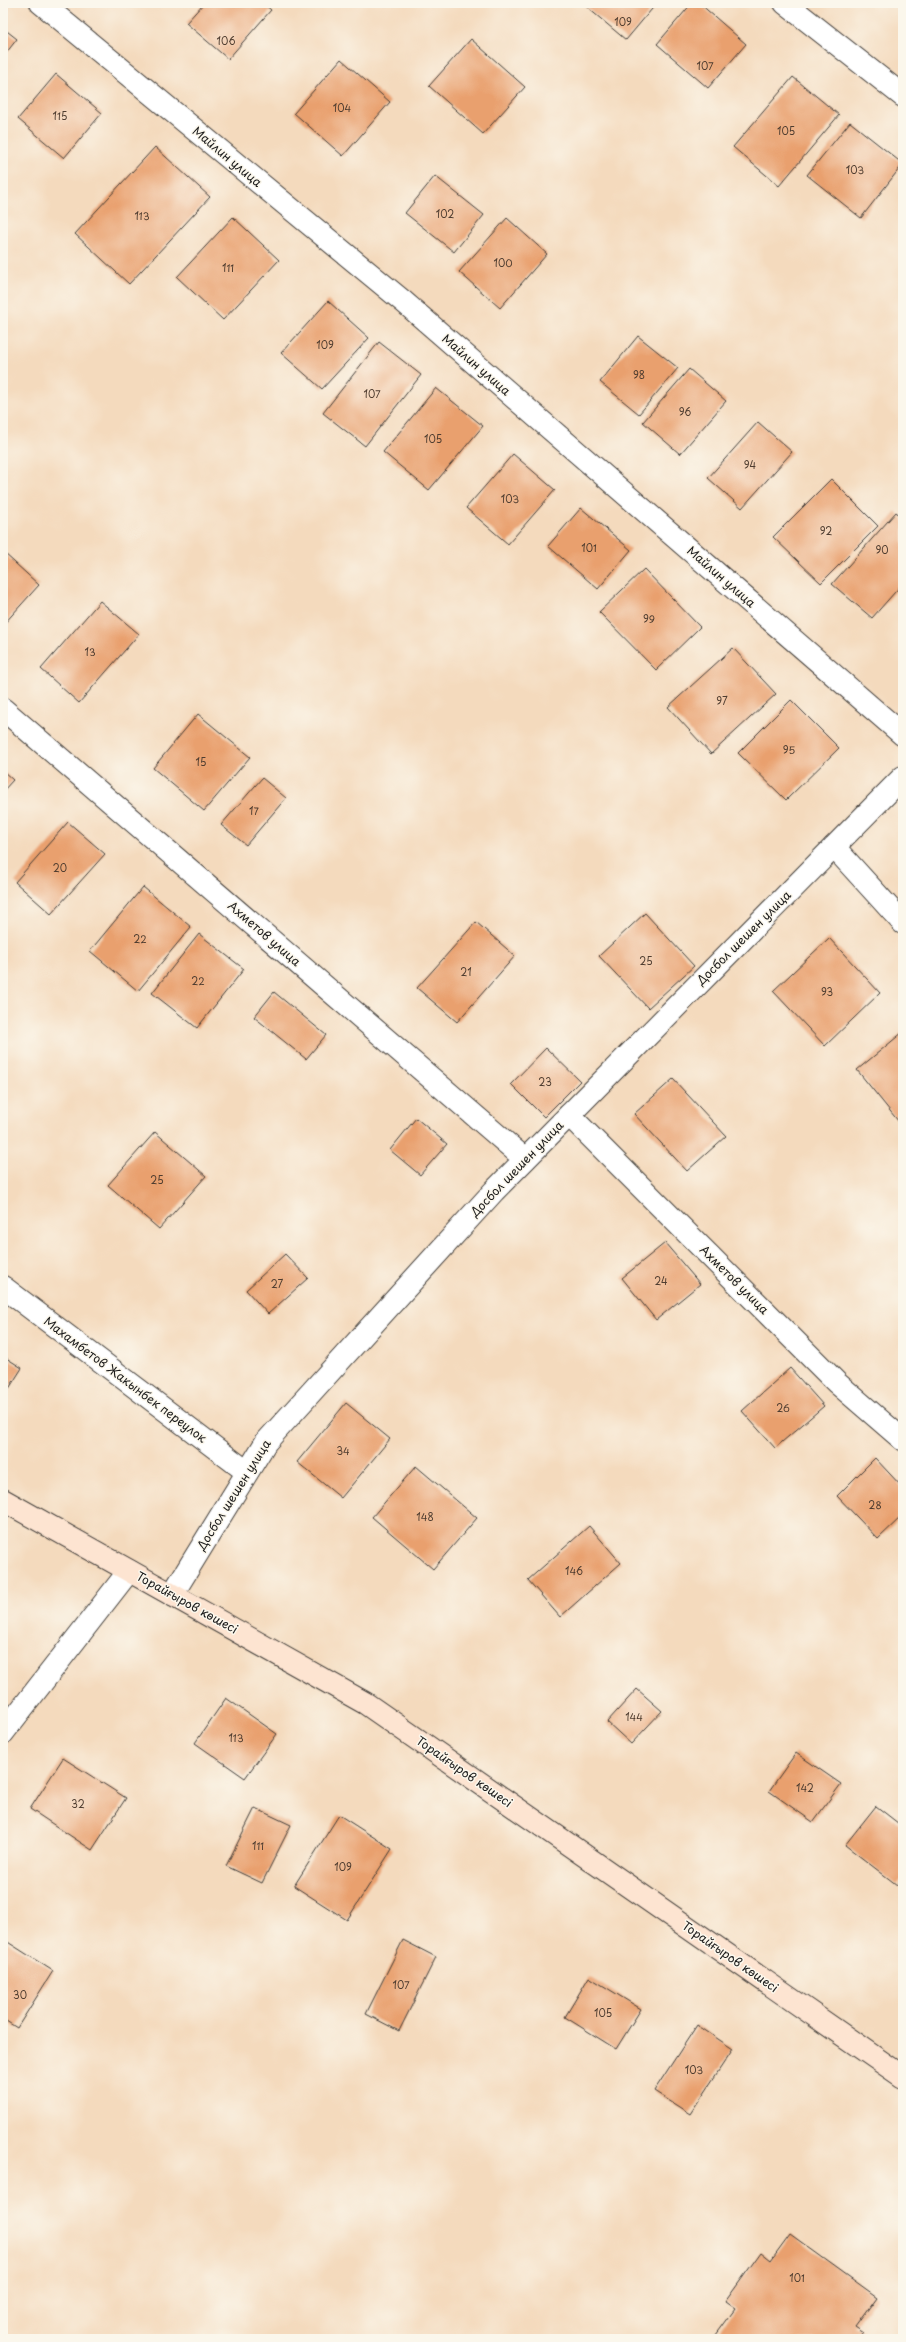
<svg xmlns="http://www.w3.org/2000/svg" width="906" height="2342" viewBox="0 0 906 2342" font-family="'Playpen Sans',sans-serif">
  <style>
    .building { fill: #e9a06e }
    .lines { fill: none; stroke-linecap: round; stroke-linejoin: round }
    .street-casing { stroke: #3c3834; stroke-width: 24 }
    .secondary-casing { stroke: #3c3834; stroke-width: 24 }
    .street { stroke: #fff; stroke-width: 22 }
    .secondary { stroke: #fde4d1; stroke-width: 22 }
    .labels { text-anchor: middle; stroke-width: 3; stroke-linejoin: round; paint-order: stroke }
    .number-label { font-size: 10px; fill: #4f3d30 }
    .street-label { font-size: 12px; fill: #1c1c1c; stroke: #fbf7ec }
  </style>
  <rect width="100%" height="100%" fill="#fbf7ec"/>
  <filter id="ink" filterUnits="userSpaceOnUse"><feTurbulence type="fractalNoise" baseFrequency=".025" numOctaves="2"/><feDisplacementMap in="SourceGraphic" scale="8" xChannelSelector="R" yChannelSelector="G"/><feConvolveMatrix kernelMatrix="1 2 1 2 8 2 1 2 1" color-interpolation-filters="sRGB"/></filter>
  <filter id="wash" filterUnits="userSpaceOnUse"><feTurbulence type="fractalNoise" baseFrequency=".012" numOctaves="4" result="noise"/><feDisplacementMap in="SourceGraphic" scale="16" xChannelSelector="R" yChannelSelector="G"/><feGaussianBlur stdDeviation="0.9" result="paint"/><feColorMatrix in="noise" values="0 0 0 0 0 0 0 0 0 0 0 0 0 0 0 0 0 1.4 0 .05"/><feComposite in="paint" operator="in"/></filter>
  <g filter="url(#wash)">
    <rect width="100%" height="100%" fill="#f4dabd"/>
    <g id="blocks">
      <g class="building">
        <polygon points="204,3 263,3 271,10 228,59 186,23"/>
        <polygon points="582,3 657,3 626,40"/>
        <polygon points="692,3 699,3 746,44 708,88 657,44"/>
        <polygon points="3,28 17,39 3,57"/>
        <polygon points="471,39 525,87 483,134 429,86"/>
        <polygon points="341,59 390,102 343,156 294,113"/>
        <polygon points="56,74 102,113 64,158 18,119"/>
        <polygon points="793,77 839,115 779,186 733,147"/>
        <polygon points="850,122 903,164 861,218 807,175"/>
        <polygon points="155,147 210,197 129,284 75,234"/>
        <polygon points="435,176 484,215 454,252 405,213"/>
        <polygon points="233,217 279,260 223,320 177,277"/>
        <polygon points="507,218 547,254 500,308 459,272"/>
        <polygon points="328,301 369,338 322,389 281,353"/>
        <polygon points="638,336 678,368 639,414 600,382"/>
        <polygon points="379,342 421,375 365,446 323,413"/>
        <polygon points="689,369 726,401 680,454 643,422"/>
        <polygon points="436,388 483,426 429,490 383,452"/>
        <polygon points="758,422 792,452 742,508 708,478"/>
        <polygon points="513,454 555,490 508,544 466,508"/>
        <polygon points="831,479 878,526 821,583 773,537"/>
        <polygon points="581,508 631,550 598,589 548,546"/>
        <polygon points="896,512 903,518 903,583 872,618 832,584"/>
        <polygon points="3,552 39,585 3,625"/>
        <polygon points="644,569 700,627 656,670 599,612"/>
        <polygon points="100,601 139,634 79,703 41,669"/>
        <polygon points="733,648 776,694 711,754 668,707"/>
        <polygon points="791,700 839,748 786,800 738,753"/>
        <polygon points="198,714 250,757 204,811 153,768"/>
        <polygon points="3,771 13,780 3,791"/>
        <polygon points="262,778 286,798 246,845 221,825"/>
        <polygon points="68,822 105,854 51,914 15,882"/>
        <polygon points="143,887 191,927 138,991 90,951"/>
        <polygon points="645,913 694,966 648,1008 599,956"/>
        <polygon points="476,922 515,956 457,1022 417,988"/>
        <polygon points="199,934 244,969 197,1028 152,993"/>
        <polygon points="829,938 880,993 825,1046 773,991"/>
        <polygon points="274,992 326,1035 306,1059 254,1017"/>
        <polygon points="903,1032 903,1127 857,1070"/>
        <polygon points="546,1048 580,1081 544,1117 511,1084"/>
        <polygon points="673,1079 726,1136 687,1171 634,1114"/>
        <polygon points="416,1118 447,1144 420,1175 390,1150"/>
        <polygon points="155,1132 206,1176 159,1229 108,1185"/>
        <polygon points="665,1243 700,1284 656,1320 622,1278"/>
        <polygon points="285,1254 308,1278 268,1314 246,1290"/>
        <polygon points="3,1356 22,1368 3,1398"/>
        <polygon points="790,1368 824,1406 775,1448 742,1411"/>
        <polygon points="346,1403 390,1439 341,1498 297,1462"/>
        <polygon points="875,1458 903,1488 903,1515 878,1539 837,1496"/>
        <polygon points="416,1466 477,1518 433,1569 372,1517"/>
        <polygon points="589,1526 621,1563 560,1617 528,1580"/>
        <polygon points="637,1689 662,1711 631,1744 607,1722"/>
        <polygon points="226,1698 277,1734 245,1778 195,1743"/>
        <polygon points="796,1753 841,1784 813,1822 769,1791"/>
        <polygon points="63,1758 126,1798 92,1850 30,1809"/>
        <polygon points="876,1806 903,1827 903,1878 897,1885 845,1845"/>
        <polygon points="255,1808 291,1825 262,1883 226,1866"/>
        <polygon points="339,1815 392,1849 347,1920 294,1886"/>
        <polygon points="3,1939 53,1971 17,2028 3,2019"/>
        <polygon points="403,1940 436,1957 399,2031 366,2014"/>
        <polygon points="589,1977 641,2009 616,2049 565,2017"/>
        <polygon points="697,2025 733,2049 690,2114 654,2091"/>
        <polygon points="790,2234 877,2297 855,2327 864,2333 859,2339 713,2339 735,2309 725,2302 761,2252 771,2260"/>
      </g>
    </g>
  </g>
  <g filter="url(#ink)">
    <use href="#blocks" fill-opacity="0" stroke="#3c3834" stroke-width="1"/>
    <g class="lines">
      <g class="street-casing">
        <g id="street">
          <polyline points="41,3 404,302 903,735"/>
          <polyline points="785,3 903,96"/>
          <polyline points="3,709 525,1159"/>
          <polyline points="834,847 903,923"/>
          <polyline points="569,1115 837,1383 903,1440"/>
          <polyline points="3,1287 247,1472"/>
          <polyline points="172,1595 266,1442 494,1191 903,777"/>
          <polyline points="3,1733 129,1571"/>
        </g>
      </g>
      <g class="secondary-casing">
        <polyline id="secondary" points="3,1500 365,1703 903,2077"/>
      </g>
      <use href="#street" class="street"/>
      <use href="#secondary" class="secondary"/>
    </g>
  </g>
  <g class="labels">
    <g class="number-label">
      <text x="623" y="26">109</text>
      <text x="226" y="45">106</text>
      <text x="705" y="70">107</text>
      <text x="342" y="112">104</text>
      <text x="60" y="120">115</text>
      <text x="786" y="135">105</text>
      <text x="855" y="174">103</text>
      <text x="445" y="218">102</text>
      <text x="142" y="220">113</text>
      <text x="503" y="267">100</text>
      <text x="228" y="272">111</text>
      <text x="325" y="349">109</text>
      <text x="639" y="379">98</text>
      <text x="372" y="398">107</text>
      <text x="685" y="416">96</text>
      <text x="433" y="443">105</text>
      <text x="750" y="469">94</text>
      <text x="510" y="503">103</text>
      <text x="826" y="535">92</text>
      <text x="589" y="552">101</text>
      <text x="882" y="554">90</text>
      <text x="649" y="623">99</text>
      <text x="90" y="656">13</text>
      <text x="722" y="705">97</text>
      <text x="789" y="754">95</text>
      <text x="201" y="766">15</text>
      <text x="254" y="815">17</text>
      <text x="60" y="872">20</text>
      <text x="140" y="943">22</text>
      <text x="646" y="965">25</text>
      <text x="466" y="976">21</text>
      <text x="198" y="985">22</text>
      <text x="827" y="996">93</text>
      <text x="545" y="1086">23</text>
      <text x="157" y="1184">25</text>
      <text x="661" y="1285">24</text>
      <text x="277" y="1288">27</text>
      <text x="783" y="1412">26</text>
      <text x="343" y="1455">34</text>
      <text x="875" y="1509">28</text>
      <text x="425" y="1521">148</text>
      <text x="574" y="1575">146</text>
      <text x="634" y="1721">144</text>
      <text x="236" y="1742">113</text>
      <text x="805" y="1792">142</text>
      <text x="78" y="1808">32</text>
      <text x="258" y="1850">111</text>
      <text x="343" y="1871">109</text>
      <text x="401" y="1989">107</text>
      <text x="20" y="1999">30</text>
      <text x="603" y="2017">105</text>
      <text x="694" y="2074">103</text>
      <text x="797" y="2282">101</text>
    </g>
    <g class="street-label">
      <text transform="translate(227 157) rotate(40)" y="4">Майлин улица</text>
      <text transform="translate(476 365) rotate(41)" y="4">Майлин улица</text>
      <text transform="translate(721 577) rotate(41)" y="4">Майлин улица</text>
      <text transform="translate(264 934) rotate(41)" y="4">Ахметов улица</text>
      <text transform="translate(744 938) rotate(-45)" y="4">Досбол шешен улица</text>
      <text transform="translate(517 1169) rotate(-46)" y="4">Досбол шешен улица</text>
      <text transform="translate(734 1280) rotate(45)" y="4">Ахметов улица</text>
      <text transform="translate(125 1380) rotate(37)" y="4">Махамбетов Жакынбек переулок</text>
      <text transform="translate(234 1495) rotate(-58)" y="4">Досбол шешен улица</text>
      <text transform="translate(187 1603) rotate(29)" y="4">Торайғыров көшесі</text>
      <text transform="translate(464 1772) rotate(35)" y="4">Торайғыров көшесі</text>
      <text transform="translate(730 1957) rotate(35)" y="4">Торайғыров көшесі</text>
    </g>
  </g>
  <rect width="906" height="2342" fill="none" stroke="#fbf7ec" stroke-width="16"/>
</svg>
